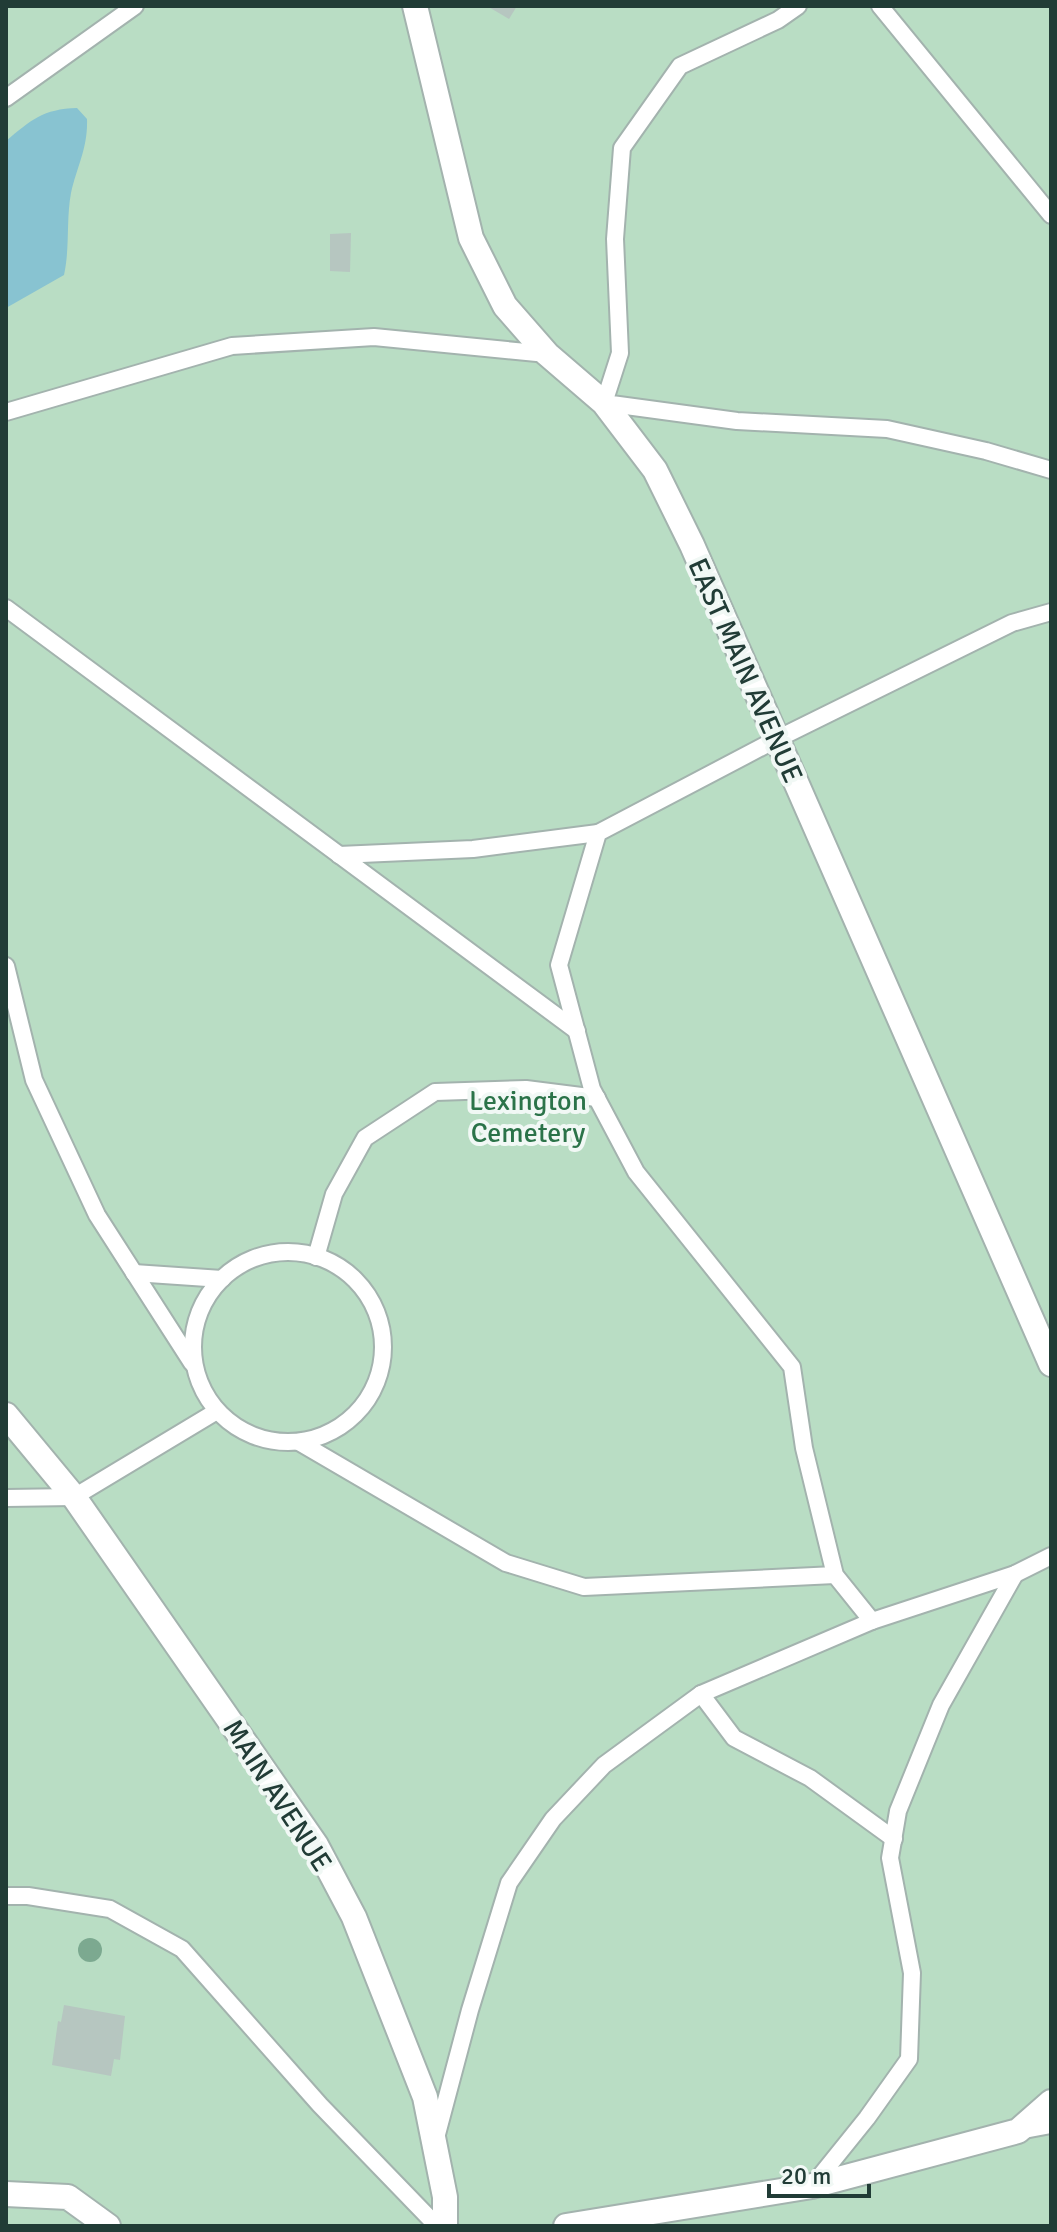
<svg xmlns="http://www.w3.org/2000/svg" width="1057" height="2232" viewBox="0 0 1057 2232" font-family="Signika,sans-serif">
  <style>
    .green { fill: #b9ddc4 }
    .water { fill: #88c3d1 }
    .building { fill: #b6c6c0 }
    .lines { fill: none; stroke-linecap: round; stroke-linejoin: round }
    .lane-casing { stroke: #a3b3ae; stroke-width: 20 }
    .street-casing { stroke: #a3b3ae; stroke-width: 28 }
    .lane { stroke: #fff; stroke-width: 16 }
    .street { stroke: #fff; stroke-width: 24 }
    .tree { fill: #7ca990 }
    .labels { text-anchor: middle; stroke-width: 8; stroke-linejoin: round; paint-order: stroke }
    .street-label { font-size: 28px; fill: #213c36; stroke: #f1f8f5 }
    .park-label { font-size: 28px; fill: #2b7349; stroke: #f1f8f5 }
  </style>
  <rect width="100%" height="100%" fill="#e0ebe7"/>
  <rect class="green" x="6" y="6" width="1045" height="2220"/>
  <path class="water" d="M77,108L87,119C88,148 77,166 71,193C66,220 70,248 64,275L6,308V141C31,120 43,109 77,108Z"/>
  <g class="building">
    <polygon points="487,6 517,6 509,19"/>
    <polygon points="351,233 350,272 330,271 330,234"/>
    <polygon points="64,2005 125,2016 120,2060 114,2059 111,2076 52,2065 58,2021 61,2022"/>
  </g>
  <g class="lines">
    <g class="lane-casing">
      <g id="lane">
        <polyline points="798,6 778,20 680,66 622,148 615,239 620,353 604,403 737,421 887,429 986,451 1051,470"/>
        <polyline points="880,6 1051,215"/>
        <polyline points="6,98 135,6"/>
        <polyline points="6,412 232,346 374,337 547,354"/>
        <polyline points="6,608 577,1031"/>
        <polyline points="339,855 473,849 598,833"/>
        <polyline points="6,966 34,1080 97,1215 192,1363"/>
        <circle cx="288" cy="1347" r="95"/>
        <polyline points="316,1257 334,1194 365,1138 435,1092 526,1089 597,1098"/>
        <polyline points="134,1273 222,1279"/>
        <polyline points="299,1442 506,1563 584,1587 835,1575"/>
        <polyline points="6,1498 74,1497 217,1411"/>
        <polyline points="872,1621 835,1575 804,1448 792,1367 636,1172 592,1089 559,965 598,833 777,739 1012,623 1051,612"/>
        <polyline points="701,1694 734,1738 810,1778 894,1839"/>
        <polyline points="6,1896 28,1896 110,1909 182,1949 320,2105 437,2226"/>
        <polyline points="1019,2131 1051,2125"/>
        <polyline points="436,2138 470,2010 509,1883 553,1819 604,1765 701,1694 872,1621 1015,1574 1051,1556"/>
        <polyline points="813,2185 867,2118 909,2059 912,1973 890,1858 898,1811 941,1705 1015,1574"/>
      </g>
    </g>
    <g class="street-casing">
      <g id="street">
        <polyline points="415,6 471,238 505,306 547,354 604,403 655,470 692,545 1051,1364"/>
        <polyline points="6,1415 74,1497 316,1845 354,1917 425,2097 445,2197 445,2226"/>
        <polyline points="6,2194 68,2197 108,2226"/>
        <polyline points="566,2226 812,2186 1018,2131 1051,2102"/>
      </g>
    </g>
    <use href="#lane" class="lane"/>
    <use href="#street" class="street"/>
  </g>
  <circle class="tree" cx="90" cy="1950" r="12"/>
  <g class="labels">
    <g class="street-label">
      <text transform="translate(746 670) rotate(66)" y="10">EAST MAIN AVENUE</text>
      <text transform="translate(278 1795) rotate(57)" y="10">MAIN AVENUE</text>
    </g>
    <g class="park-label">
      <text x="528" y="1110">Lexington<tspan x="528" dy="32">Cemetery</tspan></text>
    </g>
  </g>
  <rect width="1057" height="2232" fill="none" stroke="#213c36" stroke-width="16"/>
  <path d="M769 2184v12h100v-12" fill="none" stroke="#213c36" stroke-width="4"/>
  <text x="781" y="2184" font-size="24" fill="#213c36" stroke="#f1f8f5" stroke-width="6" paint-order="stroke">20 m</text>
</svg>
